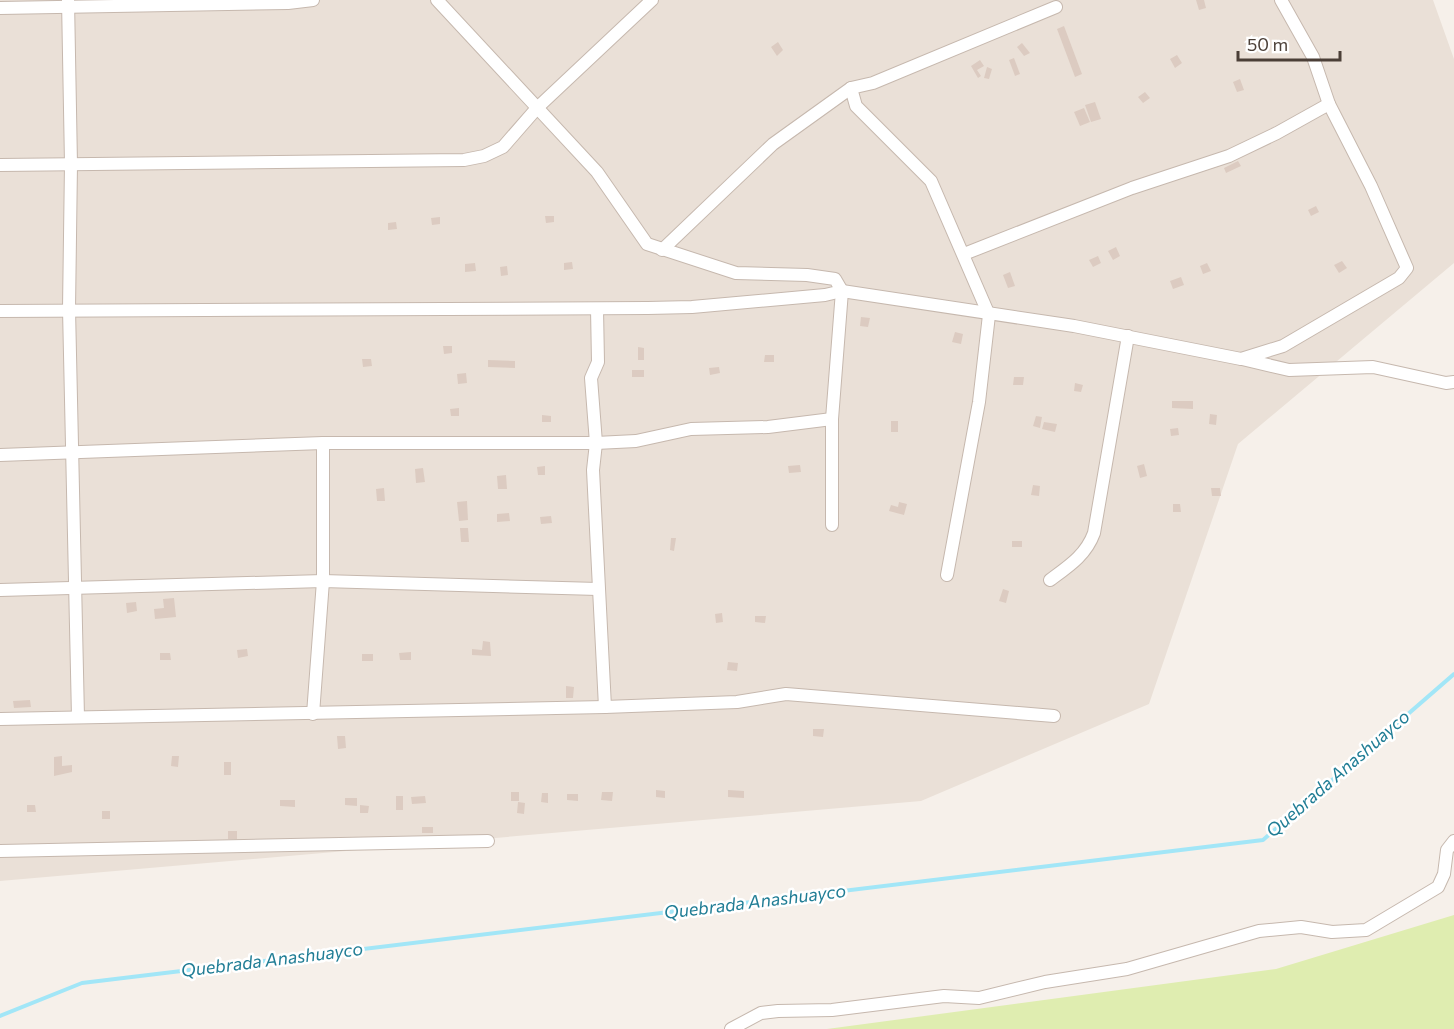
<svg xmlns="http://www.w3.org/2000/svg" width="1454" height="1029" viewBox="0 0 1454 1029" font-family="Commissioner,sans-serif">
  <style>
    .residential { fill: #eae0d7 }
    .green { fill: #dfedb0 }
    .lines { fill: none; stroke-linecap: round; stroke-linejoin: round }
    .stream { stroke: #a2e6f7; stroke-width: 4 }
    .building { fill: #dccbc1 }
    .street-casing { stroke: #c6b8ae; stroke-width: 14 }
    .street { stroke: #fff; stroke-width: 12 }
    .labels { text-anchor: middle; stroke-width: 5; stroke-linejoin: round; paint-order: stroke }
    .water-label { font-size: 18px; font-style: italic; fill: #207d95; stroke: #fff }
  </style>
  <rect width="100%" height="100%" fill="#f6f0ea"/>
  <polygon class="residential" points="0,0 1433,0 1454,59 1454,263 1238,444 1149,704 921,801 0,881"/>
  <polygon class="green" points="1454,915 1454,1029 827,1029 1276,969"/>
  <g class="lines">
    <polyline class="stream" points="0,1016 82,983 1263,840 1454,674"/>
  </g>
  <g class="building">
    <polygon points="1196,0 1204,0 1206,8 1199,10"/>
    <polygon points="1064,26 1082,74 1075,77 1057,29"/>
    <polygon points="778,42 783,50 777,56 771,47"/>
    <polygon points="1022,43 1030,53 1024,56 1017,47"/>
    <polygon points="1177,55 1182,63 1175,68 1170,59"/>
    <polygon points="1014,58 1020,74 1015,76 1009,60"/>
    <polygon points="980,60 984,66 977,70 981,76 978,78 971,66"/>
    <polygon points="987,67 992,69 989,79 984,78"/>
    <polygon points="1240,79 1244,90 1237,92 1233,82"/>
    <polygon points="1145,92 1150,98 1143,103 1138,97"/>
    <polygon points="1095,102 1101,119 1091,122 1085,105"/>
    <polygon points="1084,108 1090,122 1080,126 1074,112"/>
    <polygon points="1238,161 1241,166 1226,173 1224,168"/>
    <polygon points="1316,206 1319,212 1311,216 1308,210"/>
    <polygon points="545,216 554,216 554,222 546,223"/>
    <polygon points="440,217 440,224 432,225 431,218"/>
    <polygon points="396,222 397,229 388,230 388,223"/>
    <polygon points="1116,247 1120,256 1113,260 1108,251"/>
    <polygon points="1098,256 1101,263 1093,267 1089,260"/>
    <polygon points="1342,261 1347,268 1339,273 1334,265"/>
    <polygon points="572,262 573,269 564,270 564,263"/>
    <polygon points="475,263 476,271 465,272 465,264"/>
    <polygon points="1207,263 1211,271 1203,274 1200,266"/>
    <polygon points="507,266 508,275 501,276 500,267"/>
    <polygon points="1010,272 1015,286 1008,288 1003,275"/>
    <polygon points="1181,277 1184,285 1173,289 1170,281"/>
    <polygon points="861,317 870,318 868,327 860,326"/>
    <polygon points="955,332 963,334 961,344 952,342"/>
    <polygon points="443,346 452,346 452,353 444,354"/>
    <polygon points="638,347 644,348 644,360 638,360"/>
    <polygon points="765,355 774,355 774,362 764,362"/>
    <polygon points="362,359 371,359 372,366 363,367"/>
    <polygon points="488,360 515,361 515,368 488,367"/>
    <polygon points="719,367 720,373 710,375 709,368"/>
    <rect x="632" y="370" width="12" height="7"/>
    <polygon points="466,373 467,383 458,384 457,374"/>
    <polygon points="1014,377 1024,377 1023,385 1013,385"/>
    <polygon points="1075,383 1083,385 1081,392 1074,391"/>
    <polygon points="1172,401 1193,401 1193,409 1172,408"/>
    <polygon points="459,408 459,416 451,416 450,409"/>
    <polygon points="1210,414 1217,415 1216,425 1209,424"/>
    <polygon points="542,415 551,416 551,422 542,422"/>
    <polygon points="1036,416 1042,417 1040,428 1033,426"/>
    <rect x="891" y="421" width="7" height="11"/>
    <polygon points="1044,422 1057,424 1055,432 1042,429"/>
    <polygon points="1178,428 1179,435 1171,436 1170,429"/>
    <polygon points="1144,464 1147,476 1140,478 1137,466"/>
    <polygon points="800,465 801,472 789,473 788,466"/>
    <polygon points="545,466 545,475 538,475 537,467"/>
    <polygon points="423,468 425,482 416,483 415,469"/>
    <polygon points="506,475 507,489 498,489 497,476"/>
    <polygon points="1033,485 1040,486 1039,496 1031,495"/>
    <polygon points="384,488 385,501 377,501 376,489"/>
    <polygon points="1211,488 1220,488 1221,496 1212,496"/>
    <polygon points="467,501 468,520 459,521 457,502"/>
    <polygon points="899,502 907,504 904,515 889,511 891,505 898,507"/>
    <polygon points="1173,504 1180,504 1181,512 1173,512"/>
    <polygon points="509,513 510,521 497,522 497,514"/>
    <polygon points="551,516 552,523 541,524 540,517"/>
    <polygon points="460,528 468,528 469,542 461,542"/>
    <polygon points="671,538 676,538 674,551 670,550"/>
    <rect x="1012" y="541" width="10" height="6"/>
    <polygon points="1003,589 1009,591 1006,603 999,601"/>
    <polygon points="174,598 176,617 155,619 154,609 164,608 163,599"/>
    <polygon points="136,602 137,611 127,613 126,603"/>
    <polygon points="722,613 723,622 716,623 715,614"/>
    <polygon points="755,616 766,616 765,623 755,622"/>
    <polygon points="483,641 490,642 491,656 472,655 472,649 482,650"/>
    <polygon points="247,649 248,656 238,658 237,650"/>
    <polygon points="411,652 411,660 400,660 399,653"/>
    <polygon points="160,653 170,653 171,660 160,660"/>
    <rect x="362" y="654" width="11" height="7"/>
    <polygon points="728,662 738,663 737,671 727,670"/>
    <polygon points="566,686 574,687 573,698 566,698"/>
    <polygon points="30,700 31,707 14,708 13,701"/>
    <polygon points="813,729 824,729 823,737 813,736"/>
    <polygon points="337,736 345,736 346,748 338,749"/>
    <polygon points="62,756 62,766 72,765 72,772 54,776 54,757"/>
    <polygon points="172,756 179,756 178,767 171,766"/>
    <rect x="224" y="762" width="7" height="13"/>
    <polygon points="656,790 665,791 665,798 656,797"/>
    <polygon points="728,790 744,791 744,798 728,797"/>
    <rect x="511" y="792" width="8" height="9"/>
    <polygon points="602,792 613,792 612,801 601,800"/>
    <polygon points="542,793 548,793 548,803 541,802"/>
    <polygon points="567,794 578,794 578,801 567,800"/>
    <rect x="396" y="796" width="7" height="14"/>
    <polygon points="425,796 426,803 412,804 411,797"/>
    <polygon points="345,798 357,798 357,806 345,805"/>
    <polygon points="280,800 295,800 295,807 280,806"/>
    <polygon points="518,802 525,803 524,814 517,813"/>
    <polygon points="27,805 35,805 36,812 27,812"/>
    <polygon points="360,805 369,806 368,813 360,813"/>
    <rect x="102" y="811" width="8" height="8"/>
    <rect x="422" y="827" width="11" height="6"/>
    <rect x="228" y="831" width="9" height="8"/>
  </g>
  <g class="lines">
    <g class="street-casing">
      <g id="street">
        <polyline points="68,0 71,164 69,309 78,717"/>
        <polyline points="437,0 597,172 647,244 736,273 807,275 835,279 842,291 832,419 832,525"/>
        <polyline points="0,8 288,3 313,0"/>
        <polyline points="851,88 856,106 931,181 989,315 979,402 947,575"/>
        <polyline points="0,165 464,160 484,156 503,147 537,108 652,0"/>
        <polyline points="662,250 773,144 851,88 873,83 1056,7"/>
        <polyline points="964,254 1132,188 1229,156 1277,133 1329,104"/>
        <polyline points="597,309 598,362 591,378 596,443 593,470 605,707"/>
        <polyline points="0,311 648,308 692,307 825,295 842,291 1074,326 1241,359 1283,346 1399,278 1407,268 1371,186 1329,104 1313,57 1281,0"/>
        <polyline points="1242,359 1289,370 1373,367 1446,383 1454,382"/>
        <polyline points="0,455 323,443 596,443 636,441 691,429 768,427 832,419"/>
        <path d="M1050,580C1069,566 1086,555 1094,533L1128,336"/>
        <polyline points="0,590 323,581 598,589"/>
        <polyline points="313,714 323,581 323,443"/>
        <polyline points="0,719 605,707 737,702 786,694 1054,716"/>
        <polyline points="0,851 488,841"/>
        <polyline points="731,1029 761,1013 778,1011 832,1010 944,996 979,998 1045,982 1127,969 1259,931 1301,927 1332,932 1366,930 1438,887 1444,874 1447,850 1454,841"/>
      </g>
    </g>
    <use href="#street" class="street"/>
  </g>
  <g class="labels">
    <g class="water-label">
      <text transform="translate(1338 774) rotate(-41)" y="6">Quebrada Anashuayco</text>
      <text transform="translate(755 902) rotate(-7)" y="6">Quebrada Anashuayco</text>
      <text transform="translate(272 960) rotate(-7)" y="6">Quebrada Anashuayco</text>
    </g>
  </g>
  <path d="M1238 51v9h102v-9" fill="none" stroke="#4b3f37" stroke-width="3"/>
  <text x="1247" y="51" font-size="18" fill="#4b3f37" stroke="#ffffff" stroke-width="4.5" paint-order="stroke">50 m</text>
</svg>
